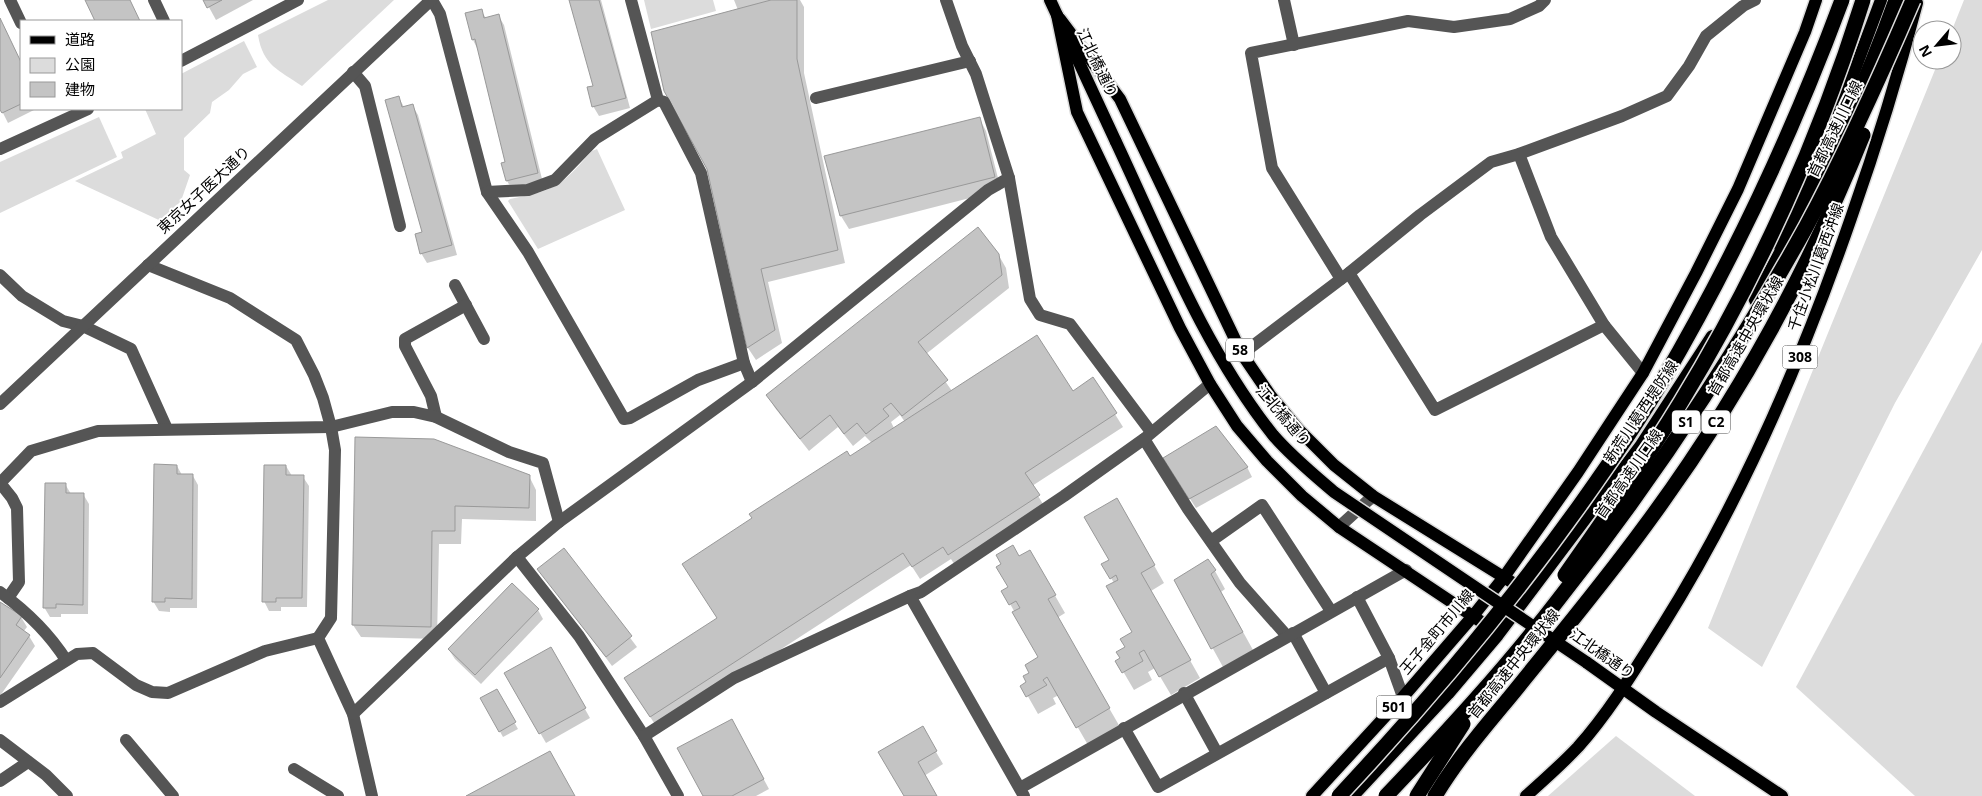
<svg xmlns="http://www.w3.org/2000/svg" width="1982" height="796" viewBox="0 0 1982 796" font-family="'Open Sans','Noto Sans JP',sans-serif">
  <style>
    .green { fill: #dcdcdc }
    .shadow { fill: #0003; fill-rule: evenodd }
    .building { fill: #c4c4c4; stroke: #999 }
    .lines { fill: none; stroke-linecap: round; stroke-linejoin: round }
    .major-casing { stroke: #dbdbdb; stroke-width: 15 }
    .highway-casing { stroke: #dbdbdb; stroke-width: 18 }
    .minor { stroke: #555; stroke-width: 12 }
    .major { stroke: #000; stroke-width: 12 }
    .highway { stroke: #000; stroke-width: 15 }
    .major-bridge-casing { stroke: #dbdbdb; stroke-width: 15; stroke-linecap: butt }
    .highway-bridge-casing { stroke: #dbdbdb; stroke-width: 18; stroke-linecap: butt }
    .major-bridge { stroke: #000; stroke-width: 12 }
    .highway-bridge { stroke: #000; stroke-width: 15 }
    .labels { text-anchor: middle; stroke-width: 4; stroke-linejoin: round; paint-order: stroke }
    .shield { fill: #fff; stroke: #4c4c4c; stroke-width: 1 }
    .shield-label { font-size: 14px; font-weight: bold; fill: #000 }
    .street-label { font-size: 15px; fill: #000; stroke: #fff }
  </style>
  <rect width="100%" height="100%" fill="#fff"/>
  <g class="green">
    <path d="M328,0H394L302,86C279,70 263,66 258,35Z"/>
    <polygon points="644,0 713,0 716,11 651,29"/>
    <polygon points="1964,0 1982,0 1982,250 1895,403 1762,667 1708,628 1939,60 1952,60 1952,30"/>
    <polygon points="244,41 257,67 243,74 229,90 212,102 210,113 184,138 184,170 190,175 181,201 161,221 75,181 123,158 121,152 156,134 145,109 181,109 181,74"/>
    <polygon points="99,117 117,157 0,213 0,162"/>
    <path d="M597,149L625,210L538,249L508,201L510,199C529,195 550,192 565,179C575,171 583,160 592,151Z"/>
    <polygon points="1982,342 1982,796 1915,796 1796,687"/>
    <polygon points="1616,736 1695,796 1548,796"/>
  </g>
  <g class="shadow">
    <polygon points="205,0 253,0 216,20"/>
    <polygon points="571,0 601,0 630,108 599,116 593,106 594,87"/>
    <polygon points="734,0 800,0 804,7 804,73 845,263 768,282 782,343 756,360 748,348 708,168 738,10"/>
    <polygon points="481,11 486,18 498,15 504,25 543,183 513,191 507,181 503,164 507,163 478,50 473,40 466,14"/>
    <polygon points="0,19 21,63 21,109 36,109 8,123 0,107"/>
    <polygon points="399,98 404,107 412,105 418,115 457,255 427,263 421,253 424,233"/>
    <polygon points="979,118 986,131 1001,190 849,229 841,216 826,157"/>
    <path d="M998,254L1006,268L1009,288L926,354L952,391L1073,392L1093,379L1123,427L1032,486L1046,509L956,567L951,559L920,579L911,565L658,729L634,692L718,619L850,457L872,443L865,436L853,446L838,427L809,451L775,408L767,395ZM900,415L905,422L894,428L891,422Z"/>
    <polygon points="356,439 529,476 536,490 536,521 462,519 461,544 439,544 437,639 361,637 353,625"/>
    <polygon points="177,466 182,475 193,476 198,485 197,608 170,608 170,612 159,611 153,601"/>
    <polygon points="286,466 292,476 303,477 309,486 307,607 281,607 281,611 269,611 264,601"/>
    <polygon points="1247,467 1252,477 1196,508 1170,468"/>
    <polygon points="65,484 71,494 83,494 89,504 88,614 61,614 61,617 50,617 44,607"/>
    <polygon points="1117,500 1164,583 1151,591 1200,678 1171,695 1155,668 1148,672 1152,680 1134,690 1117,661 1122,659 1134,633 1114,583 1103,564 1110,560"/>
    <polygon points="564,550 637,647 612,666 539,569"/>
    <polygon points="1030,552 1065,613 1057,618 1120,727 1088,745 1059,695 1053,698 1056,704 1038,714 1022,686 1028,682 1040,658 1003,591 1009,587 1019,558"/>
    <polygon points="1215,571 1225,589 1221,592 1253,650 1223,667 1175,580"/>
    <polygon points="0,604 21,617 27,627 23,632 29,636 35,646 0,696"/>
    <polygon points="538,610 543,619 481,684 455,659 449,650"/>
    <polygon points="551,649 590,718 546,743 506,674"/>
    <polygon points="496,690 518,729 503,737 482,699"/>
    <polygon points="922,728 943,764 924,776 936,796 905,796"/>
    <polygon points="737,730 769,789 756,796 704,796"/>
  </g>
  <g class="building">
    <polygon points="85,0 130,0 140,21 95,21"/>
    <polygon points="203,0 222,0 207,8"/>
    <polygon points="569,0 599,0 626,98 592,107 587,87 593,86"/>
    <polygon points="771,0 797,0 797,59 838,250 761,269 775,330 747,348 707,169 664,91 651,32"/>
    <polygon points="482,9 484,18 499,14 538,173 506,181 501,163 505,162 475,39 472,40 465,13"/>
    <polygon points="0,18 21,62 21,104 2,113 0,110"/>
    <polygon points="399,96 402,107 413,104 452,245 420,254 415,234 422,232 385,100"/>
    <polygon points="980,117 995,177 840,216 824,156"/>
    <polygon points="978,227 999,254 1002,275 918,342 948,380 902,416 891,403 883,409 889,416 866,434 857,423 844,434 830,415 800,439 766,395"/>
    <polygon points="1037,335 1073,391 1093,377 1117,413 1025,473 1040,495 948,555 943,547 912,567 903,553 650,717 624,678 717,618 682,564 752,518 749,514 847,451 850,456"/>
    <polygon points="1216,426 1248,467 1189,499 1163,458"/>
    <polygon points="355,437 434,439 530,475 529,508 455,506 455,531 432,531 431,627 352,625"/>
    <polygon points="154,464 177,465 177,474 193,474 192,599 165,598 165,602 152,602"/>
    <polygon points="264,465 286,465 286,475 304,475 302,598 276,598 276,602 262,602"/>
    <polygon points="45,483 66,483 66,493 84,493 83,605 56,604 56,608 43,608"/>
    <polygon points="1117,498 1155,565 1141,573 1191,660 1159,677 1144,650 1139,653 1143,661 1122,673 1115,661 1120,658 1116,652 1125,647 1120,639 1132,632 1106,586 1118,580 1116,575 1110,579 1101,564 1109,560 1084,517"/>
    <polygon points="1013,545 1019,556 1030,550 1056,595 1048,599 1110,708 1076,728 1047,677 1043,680 1047,685 1026,697 1020,686 1026,682 1023,676 1029,673 1025,665 1038,657 1012,612 1020,608 1016,601 1009,605 1001,591 1008,587 996,567 1001,564 996,555"/>
    <polygon points="564,548 632,636 606,657 537,569"/>
    <polygon points="1208,559 1216,570 1211,574 1243,632 1211,649 1174,580"/>
    <polygon points="512,583 539,609 475,675 448,649"/>
    <polygon points="0,602 22,616 16,625 30,635 0,678"/>
    <polygon points="551,647 586,708 539,734 504,673"/>
    <polygon points="497,689 516,722 499,732 480,698"/>
    <polygon points="732,719 764,779 732,796 703,796 677,748"/>
    <polygon points="923,726 937,751 918,762 937,796 904,796 878,752"/>
    <polygon points="550,751 575,796 466,796"/>
  </g>
  <g class="lines">
    <g class="major-casing">
      <g id="major">
        <polyline points="1050,0 1116,142"/>
        <polyline points="1057,15 1077,112 1180,328 1210,384 1237,426 1267,461 1302,496 1339,527 1480,621"/>
        <polyline points="1060,19 1120,99 1242,354 1270,395 1299,430 1334,465 1373,496 1526,591"/>
        <polyline points="1772,244 1781,230 1844,99 1881,0"/>
        <polyline points="1586,662 1656,712 1782,796"/>
        <polyline points="1312,796 1403,697 1473,616 1504,577 1578,472 1643,373 1696,273 1738,189 1805,32 1816,0"/>
        <polyline points="1353,796 1448,694 1498,635 1641,445 1712,336"/>
        <path d="M1526,796C1544,780 1562,764 1578,747C1611,710 1637,666 1663,625C1743,497 1802,360 1851,218C1876,147 1898,76 1917,3"/>
      </g>
    </g>
    <g class="highway-casing">
      <path id="highway" d="M1756,299C1810,203 1859,104 1896,0"/>
    </g>
    <g class="minor">
      <polyline points="10,0 21,23"/>
      <polyline points="154,0 164,21"/>
      <polyline points="432,0 440,14 487,192 528,252 624,419 630,418 698,380 744,363"/>
      <polyline points="631,0 658,100 664,102 701,173 744,363 752,382"/>
      <polyline points="946,0 962,46 976,74 1009,178 1030,299 1040,315 1070,324 1151,432"/>
      <polyline points="1284,0 1294,45"/>
      <polyline points="181,61 298,0"/>
      <polyline points="353,72 365,86 400,226"/>
      <polyline points="816,98 970,61"/>
      <polyline points="0,149 88,109"/>
      <polyline points="1519,154 1551,237 1604,325 1643,373"/>
      <polyline points="487,192 528,190 555,180 595,139 658,100"/>
      <polyline points="148,265 230,298 296,340 314,375 323,398 331,427 335,450 331,618 318,638 353,714 372,796"/>
      <polyline points="1349,273 1435,410 1604,325"/>
      <polyline points="0,275 22,296 63,321 83,326 131,349 167,429"/>
      <polyline points="1341,279 1272,168 1251,53 1408,21 1454,27 1510,19 1539,6 1545,0"/>
      <polyline points="455,285 484,339"/>
      <polyline points="1242,354 1349,273 1420,215 1491,162 1519,154 1622,116 1667,96 1689,66 1706,36 1743,6 1755,0"/>
      <polyline points="0,404 431,0"/>
      <polyline points="436,417 431,396 405,346 405,339 466,305"/>
      <polyline points="1144,439 1188,509 1240,583 1287,636"/>
      <polyline points="0,483 31,451 98,431 331,427 392,412 414,412 436,417 509,452 543,463 559,522"/>
      <polyline points="0,483 12,498 17,508 19,582 8,598"/>
      <polyline points="1339,527 1373,496"/>
      <polyline points="1211,541 1262,505 1331,611"/>
      <polyline points="517,557 579,636 644,736 678,796"/>
      <path d="M0,592C26,611 49,633 66,660"/>
      <polyline points="910,596 921,592 1064,496 1144,439 1210,384"/>
      <polyline points="1293,633 1326,693"/>
      <polyline points="1389,658 1403,697"/>
      <polyline points="1184,693 1217,753"/>
      <polyline points="0,702 77,654 93,653 136,685 152,692 168,693 265,651 318,638"/>
      <polyline points="353,714 517,557 559,522 752,382 988,190 1009,178"/>
      <polyline points="1124,728 1158,787 1389,658 1357,597"/>
      <polyline points="644,736 734,678 910,596 1024,796"/>
      <polyline points="0,740 46,775 67,796"/>
      <polyline points="126,740 173,796"/>
      <polyline points="294,769 338,796"/>
      <polyline points="0,781 28,762"/>
      <polyline points="1020,788 1406,570"/>
    </g>
    <use href="#major" class="major"/>
    <use href="#highway" class="highway"/>
    <g class="major-bridge-casing">
      <path id="major-bridge" d="M1116,142C1163,242 1204,348 1273,435C1291,456 1313,474 1334,492L1586,662"/>
    </g>
    <g class="highway-bridge-casing">
      <g id="highway-bridge">
        <path d="M1565,575C1605,518 1645,461 1681,402C1757,277 1819,140 1863,0"/>
        <path d="M1339,796C1426,703 1508,606 1582,502C1609,464 1637,424 1661,383C1732,262 1793,132 1842,0"/>
        <path d="M1386,796C1446,733 1505,669 1558,600C1649,485 1735,355 1806,227C1846,153 1880,77 1913,0"/>
        <polyline points="1417,796 1463,724"/>
        <path d="M1435,796C1456,761 1483,729 1509,698C1555,641 1602,585 1645,526C1736,403 1806,277 1863,135"/>
      </g>
    </g>
    <use href="#major-bridge" class="major-bridge"/>
    <use href="#highway-bridge" class="highway-bridge"/>
  </g>
  <g class="labels">
    <g class="shield">
      <rect x="1226" y="338.5" width="28" height="23" rx="4"/>
      <rect x="1782.5" y="345.5" width="35" height="23" rx="4"/>
      <rect x="1672" y="410.5" width="28" height="23" rx="4"/>
      <rect x="1702" y="410.5" width="28" height="23" rx="4"/>
      <rect x="1376.5" y="695.5" width="35" height="23" rx="4"/>
    </g>
    <g class="shield-label">
      <text x="1240" y="355">58</text>
      <text x="1800" y="362">308</text>
      <text x="1686" y="427">S1</text>
      <text x="1716" y="427">C2</text>
      <text x="1394" y="712">501</text>
    </g>
    <g class="street-label">
      <text transform="translate(1097 63) rotate(65)" y="5">江北橋通り</text>
      <text transform="translate(1835 129) rotate(-64)" y="5">首都高速川口線</text>
      <text transform="translate(204 190) rotate(-43)" y="5">東京女子医大通り</text>
      <text transform="translate(1816 267) rotate(-70)" y="5">千住小松川葛西沖線</text>
      <text transform="translate(1746 336) rotate(-60)" y="5">首都高速中央環状線</text>
      <text transform="translate(1641 412) rotate(-56)" y="5">新荒川葛西堤防線</text>
      <text transform="translate(1283 416) rotate(50)" y="5">江北橋通り</text>
      <text transform="translate(1629 474) rotate(-55)" y="5">首都高速川口線</text>
      <text transform="translate(1437 632) rotate(-50)" y="5">王子金町市川線</text>
      <text transform="translate(1602 654) rotate(35)" y="5">江北橋通り</text>
      <text transform="translate(1514 664) rotate(-51)" y="5">首都高速中央環状線</text>
    </g>
  </g>
  <rect x="20" y="20" width="162" height="90" fill="#ffffff" stroke="#999999"/>
  <rect x="30" y="36" width="25" height="8" fill="#000000" stroke="#999999"/>
  <text x="65" y="45" font-size="15" fill="#000000">道路</text>
  <rect x="30" y="58" width="25" height="15" fill="#dcdcdc" stroke="#999999"/>
  <text x="65" y="70" font-size="15" fill="#000000">公園</text>
  <rect x="30" y="82" width="25" height="15" fill="#c4c4c4" stroke="#999999"/>
  <text x="65" y="95" font-size="15" fill="#000000">建物</text>
  <g transform="translate(1937 45) rotate(242)"><circle r="24" fill="#ffffff" stroke="#999999"/>
  <path d="M0-4L9 19L0 12L-9 19Z" fill="#000000"/>
  <text y="-8" font-size="14" font-weight="bold" text-anchor="middle" fill="#000000">N</text>
  </g>
</svg>
